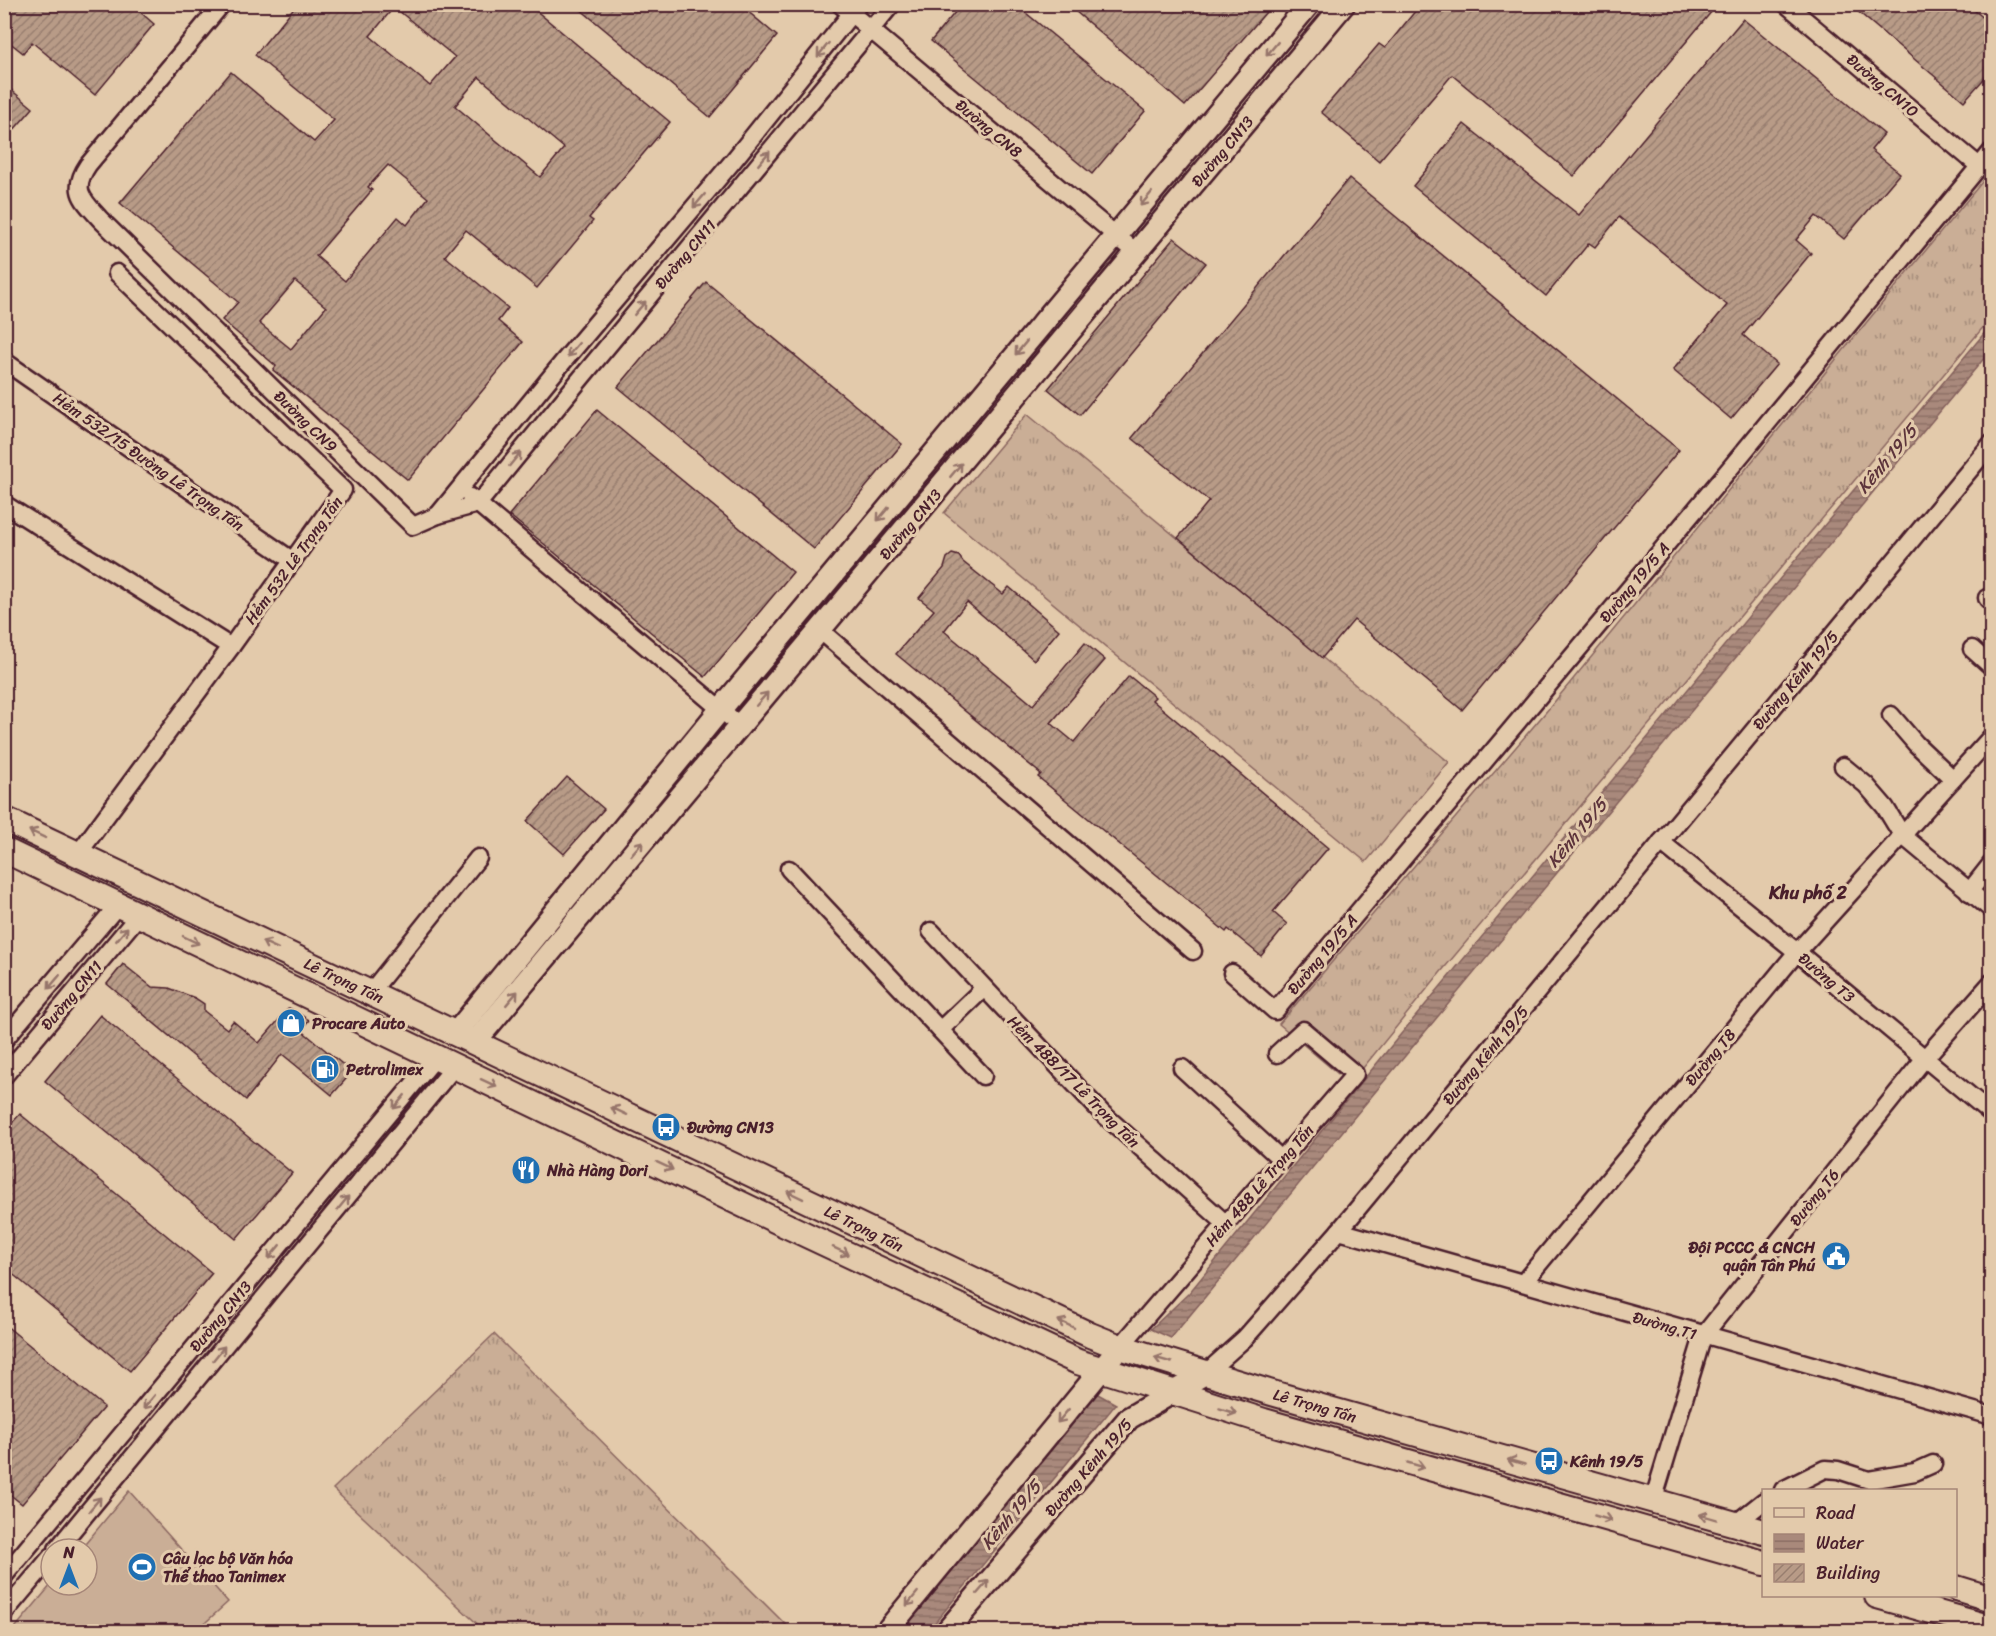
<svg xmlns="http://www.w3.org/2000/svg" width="1996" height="1636" viewBox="0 0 1996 1636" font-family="Sriracha,sans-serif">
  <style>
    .grass { fill: url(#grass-tufts); stroke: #8a6660; stroke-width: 1.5 }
    .garden { fill: #caae96; stroke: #8a6660; stroke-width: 1.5 }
    .water { fill: url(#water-rules); stroke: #835f5b; stroke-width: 1.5 }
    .building { fill: url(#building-hatch); stroke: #4a1f2b; stroke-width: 1.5; fill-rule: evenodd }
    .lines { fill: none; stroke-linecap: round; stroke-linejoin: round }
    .minor-casing { stroke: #4a1f2b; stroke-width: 21 }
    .tertiary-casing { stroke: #4a1f2b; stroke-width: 26 }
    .secondary-casing { stroke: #4a1f2b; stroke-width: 28 }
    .minor { stroke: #e3caab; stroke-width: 16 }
    .tertiary { stroke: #e3caab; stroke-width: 21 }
    .secondary { stroke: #e3caab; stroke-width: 24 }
    .oneway { stroke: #96746b }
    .labels { text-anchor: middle; stroke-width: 6; stroke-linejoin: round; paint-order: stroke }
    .street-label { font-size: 16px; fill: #4a1f2b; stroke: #e3caab }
    .poi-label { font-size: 16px; font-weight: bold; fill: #4a1f2b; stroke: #e3caab; text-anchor: start }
    .water-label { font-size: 18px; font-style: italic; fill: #5d343b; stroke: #e3caab }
    .neighbourhood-label { font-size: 18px; font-weight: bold; fill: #4a1f2b; stroke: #e3caab }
  </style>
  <defs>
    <pattern id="grass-tufts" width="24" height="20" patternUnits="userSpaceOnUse" patternTransform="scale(1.5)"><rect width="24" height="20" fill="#caae96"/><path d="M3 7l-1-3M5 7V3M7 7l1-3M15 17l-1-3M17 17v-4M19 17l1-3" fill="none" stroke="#a68d7b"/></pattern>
    <pattern id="water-rules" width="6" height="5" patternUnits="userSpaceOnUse" patternTransform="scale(1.5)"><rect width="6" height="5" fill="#a9897b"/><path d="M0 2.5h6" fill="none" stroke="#8c6f65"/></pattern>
    <pattern id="building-hatch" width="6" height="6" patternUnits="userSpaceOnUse" patternTransform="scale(1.5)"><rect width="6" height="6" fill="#b89b87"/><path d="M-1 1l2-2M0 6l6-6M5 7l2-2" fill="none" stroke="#987e6f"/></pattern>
  </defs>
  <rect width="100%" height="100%" fill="#e3caab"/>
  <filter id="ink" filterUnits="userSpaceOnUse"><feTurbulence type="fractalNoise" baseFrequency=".0167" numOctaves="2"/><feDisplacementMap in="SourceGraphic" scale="12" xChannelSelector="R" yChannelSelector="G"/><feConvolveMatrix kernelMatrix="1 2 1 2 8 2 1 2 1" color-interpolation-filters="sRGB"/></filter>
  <g filter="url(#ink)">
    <g class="grass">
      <polygon points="1991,171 1991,318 1440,973 1350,1084 1279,1024 1551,706"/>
      <polygon points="1027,414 1449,762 1366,862 944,513"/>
      <polygon points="494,1334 792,1631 485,1631 333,1489"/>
    </g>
    <polygon class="garden" points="129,1491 228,1602 196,1631 15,1631 15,1628 51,1585 87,1585 87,1549 81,1549"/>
    <g class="water">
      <polygon points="1991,325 1991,350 1171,1338 1151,1329 1189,1293 1396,1040"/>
      <polygon points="1096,1393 1116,1404 928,1631 900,1631"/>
    </g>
    <g class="building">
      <polygon points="4,4 131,4 154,24 95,95 32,42 23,53 4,38"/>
      <path d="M297,4H528L670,122L589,218L593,221L537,288L466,230L445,256L508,308L498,321L523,342L408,480L273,370L276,366L222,320L238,302L120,203L231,72L314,142L334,120L255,55ZM394,7L455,57L430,86L370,36ZM479,77L564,148L540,177L455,106ZM388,165L428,198L407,225L398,217L345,281L316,256L372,190L368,187ZM295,281L326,307L291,349L259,323Z"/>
      <polygon points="574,4 739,4 777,36 710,117"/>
      <polygon points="962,4 1015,4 1145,111 1092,174 931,41"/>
      <polygon points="1067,4 1273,4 1185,106"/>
      <polygon points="1421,4 1705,4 1712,11 1574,176 1452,75 1379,161 1321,112 1379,44 1385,48"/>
      <polygon points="1849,4 1967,4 1992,25 1992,70 1964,101"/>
      <polygon points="1743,19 1884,134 1871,150 1900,173 1844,239 1816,216 1796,240 1811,253 1743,335 1777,364 1731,419 1673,370 1727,305 1619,217 1595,247 1589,243 1546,296 1413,186 1464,124 1579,215"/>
      <polygon points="4,84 33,108 4,141"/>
      <polygon points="1349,178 1679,450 1462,710 1354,620 1322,658 1178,538 1209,501 1132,438"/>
      <polygon points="1174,238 1206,263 1080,415 1048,389"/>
      <polygon points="706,282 902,444 814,549 618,387"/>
      <polygon points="597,410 793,572 705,677 509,515"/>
      <polygon points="952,554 959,556 963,562 1003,594 1009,587 1059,630 1034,660 967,602 944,631 1033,705 1085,643 1105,660 1051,723 1074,742 1129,676 1155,697 1152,700 1328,848 1273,912 1287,924 1261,956 1228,929 1226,932 1038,777 1041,774 896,654 934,610 919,598 944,568 947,558"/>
      <polygon points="567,777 604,809 564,854 527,821"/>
      <polygon points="123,964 152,987 169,988 195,998 204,1004 204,1011 227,1029 233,1021 259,1043 289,1008 309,1020 301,1030 352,1072 332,1095 282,1054 246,1100 107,984"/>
      <polygon points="100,1015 292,1173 236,1239 45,1081"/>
      <polygon points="20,1114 212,1273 130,1371 4,1267 4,1132"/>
      <polygon points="4,1324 104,1407 22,1504 4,1490"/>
    </g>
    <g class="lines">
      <g class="minor-casing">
        <g id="minor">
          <path d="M222,4L88,165C71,190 82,199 100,219L413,526L438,515L478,504"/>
          <polyline points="840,4 1137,253"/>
          <polyline points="1786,4 1979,166"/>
          <polyline points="4,361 293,561"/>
          <polyline points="470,497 739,725"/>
          <polyline points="4,504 231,647"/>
          <polyline points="478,504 582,377 892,4"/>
          <polyline points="438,515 563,362 733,161 859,4"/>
          <polyline points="1987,598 1992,603"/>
          <polyline points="821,631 1193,951"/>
          <polyline points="1972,649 1992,667"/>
          <polyline points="1891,715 1916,744 1953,779"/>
          <polyline points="1843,766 1866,785 1885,807 1902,835 1992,910"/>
          <polyline points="1661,842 1797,952 1992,1114"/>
          <polyline points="78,854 231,647 343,490 117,273"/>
          <polyline points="789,869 940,1030"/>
          <polyline points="1969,892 1992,863"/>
          <polyline points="931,931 1102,1113 1225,1223"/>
          <polyline points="1232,973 1275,1011 1727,472 1992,151"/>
          <polyline points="370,993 478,858"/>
          <polyline points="4,1040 118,905"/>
          <polyline points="1182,1068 1282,1160"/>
          <polyline points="4,1076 139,915"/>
          <polyline points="983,1076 940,1030 984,988"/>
          <polyline points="1339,1231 1992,1416"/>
          <polyline points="1523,1283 1797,952 1992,736"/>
          <polyline points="1120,1347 1355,1074 1303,1030 1277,1054"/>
          <polyline points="1206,1373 1245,1338 1339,1231 1992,443"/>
          <polyline points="1783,1490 1825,1469 1838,1470 1869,1480 1915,1472 1933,1464"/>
          <polyline points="1653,1501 1703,1336 1924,1059 1992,982"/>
          <polyline points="1735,1524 1764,1501"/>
          <polyline points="57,1549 455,1066"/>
          <polyline points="4,1576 436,1057"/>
          <polyline points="4,1613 51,1557"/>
        </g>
      </g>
      <g class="tertiary-casing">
        <g id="tertiary">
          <polyline points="455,1034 720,710 1309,4"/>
          <polyline points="474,1043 1344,4"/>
          <polyline points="886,1632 1120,1347"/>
          <polyline points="946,1632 1129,1418 1206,1373"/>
        </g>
      </g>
      <g class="secondary-casing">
        <g id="secondary">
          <polyline points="4,819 1090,1335 1120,1347 1272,1393 1764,1532"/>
          <polyline points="4,850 783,1224 1078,1362 1264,1421 1764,1563"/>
          <polyline points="1956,1588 1992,1599"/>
          <polyline points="1877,1596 1992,1628"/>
        </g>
      </g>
      <use href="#minor" class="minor"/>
      <use href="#tertiary" class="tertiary"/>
      <use href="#secondary" class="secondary"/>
    </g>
    <defs><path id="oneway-shaft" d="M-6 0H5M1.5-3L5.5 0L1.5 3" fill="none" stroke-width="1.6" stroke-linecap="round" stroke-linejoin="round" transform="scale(1.5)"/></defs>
    <g class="oneway">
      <use href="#oneway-shaft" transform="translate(1272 49) rotate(130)"/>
      <use href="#oneway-shaft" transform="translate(823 50) rotate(129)"/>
      <use href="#oneway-shaft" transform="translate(764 158) rotate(-50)"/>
      <use href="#oneway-shaft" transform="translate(1146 199) rotate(130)"/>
      <use href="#oneway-shaft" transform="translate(699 201) rotate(130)"/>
      <use href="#oneway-shaft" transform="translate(640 308) rotate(-50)"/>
      <use href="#oneway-shaft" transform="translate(1021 348) rotate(130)"/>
      <use href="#oneway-shaft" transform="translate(573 350) rotate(130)"/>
      <use href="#oneway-shaft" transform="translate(515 459) rotate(-51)"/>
      <use href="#oneway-shaft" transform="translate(956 470) rotate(-50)"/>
      <use href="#oneway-shaft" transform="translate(883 514) rotate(130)"/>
      <use href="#oneway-shaft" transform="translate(762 699) rotate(-49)"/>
      <use href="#oneway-shaft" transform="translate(37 834) rotate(-154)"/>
      <use href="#oneway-shaft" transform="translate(637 848) rotate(-50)"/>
      <use href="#oneway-shaft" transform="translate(122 934) rotate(-50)"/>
      <use href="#oneway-shaft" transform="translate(191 940) rotate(26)"/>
      <use href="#oneway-shaft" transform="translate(270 945) rotate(-155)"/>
      <use href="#oneway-shaft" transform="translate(54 982) rotate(130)"/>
      <use href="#oneway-shaft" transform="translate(512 998) rotate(-50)"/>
      <use href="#oneway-shaft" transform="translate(489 1083) rotate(25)"/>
      <use href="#oneway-shaft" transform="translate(399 1102) rotate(130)"/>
      <use href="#oneway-shaft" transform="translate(619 1111) rotate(-155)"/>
      <use href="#oneway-shaft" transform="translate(665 1166) rotate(25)"/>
      <use href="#oneway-shaft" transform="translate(795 1195) rotate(-154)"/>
      <use href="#oneway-shaft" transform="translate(343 1203) rotate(-51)"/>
      <use href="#oneway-shaft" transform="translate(841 1251) rotate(25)"/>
      <use href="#oneway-shaft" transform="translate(274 1252) rotate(130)"/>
      <use href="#oneway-shaft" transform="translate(1066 1324) rotate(-154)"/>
      <use href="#oneway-shaft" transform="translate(219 1353) rotate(-51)"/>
      <use href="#oneway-shaft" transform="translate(1163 1360) rotate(-164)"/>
      <use href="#oneway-shaft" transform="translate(149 1402) rotate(130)"/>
      <use href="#oneway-shaft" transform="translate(1228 1411) rotate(17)"/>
      <use href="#oneway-shaft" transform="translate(1063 1416) rotate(130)"/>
      <use href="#oneway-shaft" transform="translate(1516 1462) rotate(-164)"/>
      <use href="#oneway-shaft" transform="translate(1416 1465) rotate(16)"/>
      <use href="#oneway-shaft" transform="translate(95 1504) rotate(-50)"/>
      <use href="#oneway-shaft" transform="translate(1708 1517) rotate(-164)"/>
      <use href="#oneway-shaft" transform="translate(1603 1518) rotate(16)"/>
      <use href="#oneway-shaft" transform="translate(983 1587) rotate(-49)"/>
      <use href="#oneway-shaft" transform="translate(912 1599) rotate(129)"/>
    </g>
  </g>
  <defs>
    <g id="shop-disc" transform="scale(1.5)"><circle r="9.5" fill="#1f6fb2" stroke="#e3caab"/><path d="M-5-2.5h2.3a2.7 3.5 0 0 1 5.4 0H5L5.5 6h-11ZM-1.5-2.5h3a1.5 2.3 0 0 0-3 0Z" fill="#fff"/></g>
    <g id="fuel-disc" transform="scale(1.5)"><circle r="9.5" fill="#1f6fb2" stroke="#e3caab"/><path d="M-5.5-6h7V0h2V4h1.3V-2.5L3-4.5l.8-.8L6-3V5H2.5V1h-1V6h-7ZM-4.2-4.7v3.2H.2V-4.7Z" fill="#fff"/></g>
    <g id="bus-disc" transform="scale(1.5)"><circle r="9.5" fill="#1f6fb2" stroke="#e3caab"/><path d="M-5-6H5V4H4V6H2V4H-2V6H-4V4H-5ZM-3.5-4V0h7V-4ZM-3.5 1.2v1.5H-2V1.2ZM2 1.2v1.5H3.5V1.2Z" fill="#fff"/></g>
    <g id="restaurant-disc" transform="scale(1.5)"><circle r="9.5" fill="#1f6fb2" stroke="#e3caab"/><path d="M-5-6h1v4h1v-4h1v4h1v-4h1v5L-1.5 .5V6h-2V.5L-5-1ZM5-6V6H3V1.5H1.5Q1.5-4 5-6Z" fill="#fff"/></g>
    <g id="civic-disc" transform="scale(1.5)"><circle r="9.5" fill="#1f6fb2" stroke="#e3caab"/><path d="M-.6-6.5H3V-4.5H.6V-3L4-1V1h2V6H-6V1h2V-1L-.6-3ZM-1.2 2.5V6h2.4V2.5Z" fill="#fff"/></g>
    <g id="stadium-disc" transform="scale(1.5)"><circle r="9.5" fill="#1f6fb2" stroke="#e3caab"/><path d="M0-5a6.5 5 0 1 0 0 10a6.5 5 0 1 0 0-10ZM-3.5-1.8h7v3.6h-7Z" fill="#fff"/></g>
  </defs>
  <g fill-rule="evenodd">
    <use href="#shop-disc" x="291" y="1023"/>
    <use href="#fuel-disc" x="325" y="1069"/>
    <use href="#bus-disc" x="666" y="1127"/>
    <use href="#restaurant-disc" x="526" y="1170"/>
    <use href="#civic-disc" x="1836" y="1256"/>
    <use href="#bus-disc" x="1549" y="1461"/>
    <use href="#stadium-disc" x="142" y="1567"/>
  </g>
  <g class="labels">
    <g class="street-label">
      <text transform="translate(1883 85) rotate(40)" y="6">Đường CN10</text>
      <text transform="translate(989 128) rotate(40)" y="6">Đường CN8</text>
      <text transform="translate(1222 151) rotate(-50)" y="6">Đường CN13</text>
      <text transform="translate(685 254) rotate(-50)" y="6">Đường CN11</text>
      <text transform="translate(306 421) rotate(44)" y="6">Đường CN9</text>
      <text transform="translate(149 461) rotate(35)" y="6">Hẻm 532/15 Đường Lê Trọng Tấn</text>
      <text transform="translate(910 524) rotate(-50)" y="6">Đường CN13</text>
      <text transform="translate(293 560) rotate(-54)" y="6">Hẻm 532 Lê Trọng Tấn</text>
      <text transform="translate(1634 582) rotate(-50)" y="6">Đường 19/5 A</text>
      <text transform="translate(1795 680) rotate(-50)" y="6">Đường Kênh 19/5</text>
      <text transform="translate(1322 954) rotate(-50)" y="6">Đường 19/5 A</text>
      <text transform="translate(1827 977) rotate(40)" y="6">Đường T3</text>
      <text transform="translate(344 980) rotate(25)" y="6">Lê Trọng Tấn</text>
      <text transform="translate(71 995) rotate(-50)" y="6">Đường CN11</text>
      <text transform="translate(1485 1055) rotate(-50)" y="6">Đường Kênh 19/5</text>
      <text transform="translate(1710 1057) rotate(-50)" y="6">Đường T8</text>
      <text transform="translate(1074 1081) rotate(45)" y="6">Hẻm 488/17 Lê Trọng Tấn</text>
      <text transform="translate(1259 1185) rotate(-49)" y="6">Hẻm 488 Lê Trọng Tấn</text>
      <text transform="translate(1814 1197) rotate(-51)" y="6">Đường T6</text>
      <text transform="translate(864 1228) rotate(26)" y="6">Lê Trọng Tấn</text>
      <text transform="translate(220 1316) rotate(-50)" y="6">Đường CN13</text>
      <text transform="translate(1665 1325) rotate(16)" y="6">Đường T1</text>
      <text transform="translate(1315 1405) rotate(16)" y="6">Lê Trọng Tấn</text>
      <text transform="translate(1088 1467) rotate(-49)" y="6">Đường Kênh 19/5</text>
    </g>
    <g class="poi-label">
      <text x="312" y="1029">Procare Auto</text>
      <text x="346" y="1075">Petrolimex</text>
      <text x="687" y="1133">Đường CN13</text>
      <text x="547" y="1176">Nhà Hàng Dori</text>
      <text x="1815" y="1253" text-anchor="end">Đội PCCC &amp; CNCH<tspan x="1815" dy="18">quận Tân Phú</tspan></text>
      <text x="1570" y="1467">Kênh 19/5</text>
      <text x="163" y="1564">Câu lạc bộ Văn hóa<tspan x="163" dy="18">Thể thao Tanimex</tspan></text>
    </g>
    <g class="water-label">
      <text transform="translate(1887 459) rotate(-50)" y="6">Kênh 19/5</text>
      <text transform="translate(1577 833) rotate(-50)" y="6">Kênh 19/5</text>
      <text transform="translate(1011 1515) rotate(-50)" y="6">Kênh 19/5</text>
    </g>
    <g class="neighbourhood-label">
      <text x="1808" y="899">Khu phố 2</text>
    </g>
  </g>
  <rect width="1996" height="1636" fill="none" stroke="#e3caab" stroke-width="24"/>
  <rect x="12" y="12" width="1972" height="1612" fill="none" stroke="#4a1f2b" stroke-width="2" filter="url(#ink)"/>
  <rect x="1762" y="1489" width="195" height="108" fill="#e3caab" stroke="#a68678" stroke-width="1.5"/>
  <rect x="1774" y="1508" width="30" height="9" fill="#e3caab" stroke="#a68678" stroke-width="1.5"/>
  <text x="1816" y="1519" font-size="18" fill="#4a1f2b">Road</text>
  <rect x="1774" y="1534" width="30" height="18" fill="url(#water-rules)" stroke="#a68678" stroke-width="1.5"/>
  <text x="1816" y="1549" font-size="18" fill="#4a1f2b">Water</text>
  <rect x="1774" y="1564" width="30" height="18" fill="url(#building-hatch)" stroke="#a68678" stroke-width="1.5"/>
  <text x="1816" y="1579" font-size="18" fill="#4a1f2b">Building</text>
  <g transform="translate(69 1567)"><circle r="28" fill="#e3caab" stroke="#a68678" stroke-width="1.5"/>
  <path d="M0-4.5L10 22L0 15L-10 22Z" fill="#1f6fb2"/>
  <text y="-9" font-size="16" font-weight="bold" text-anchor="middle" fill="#4a1f2b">N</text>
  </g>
</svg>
